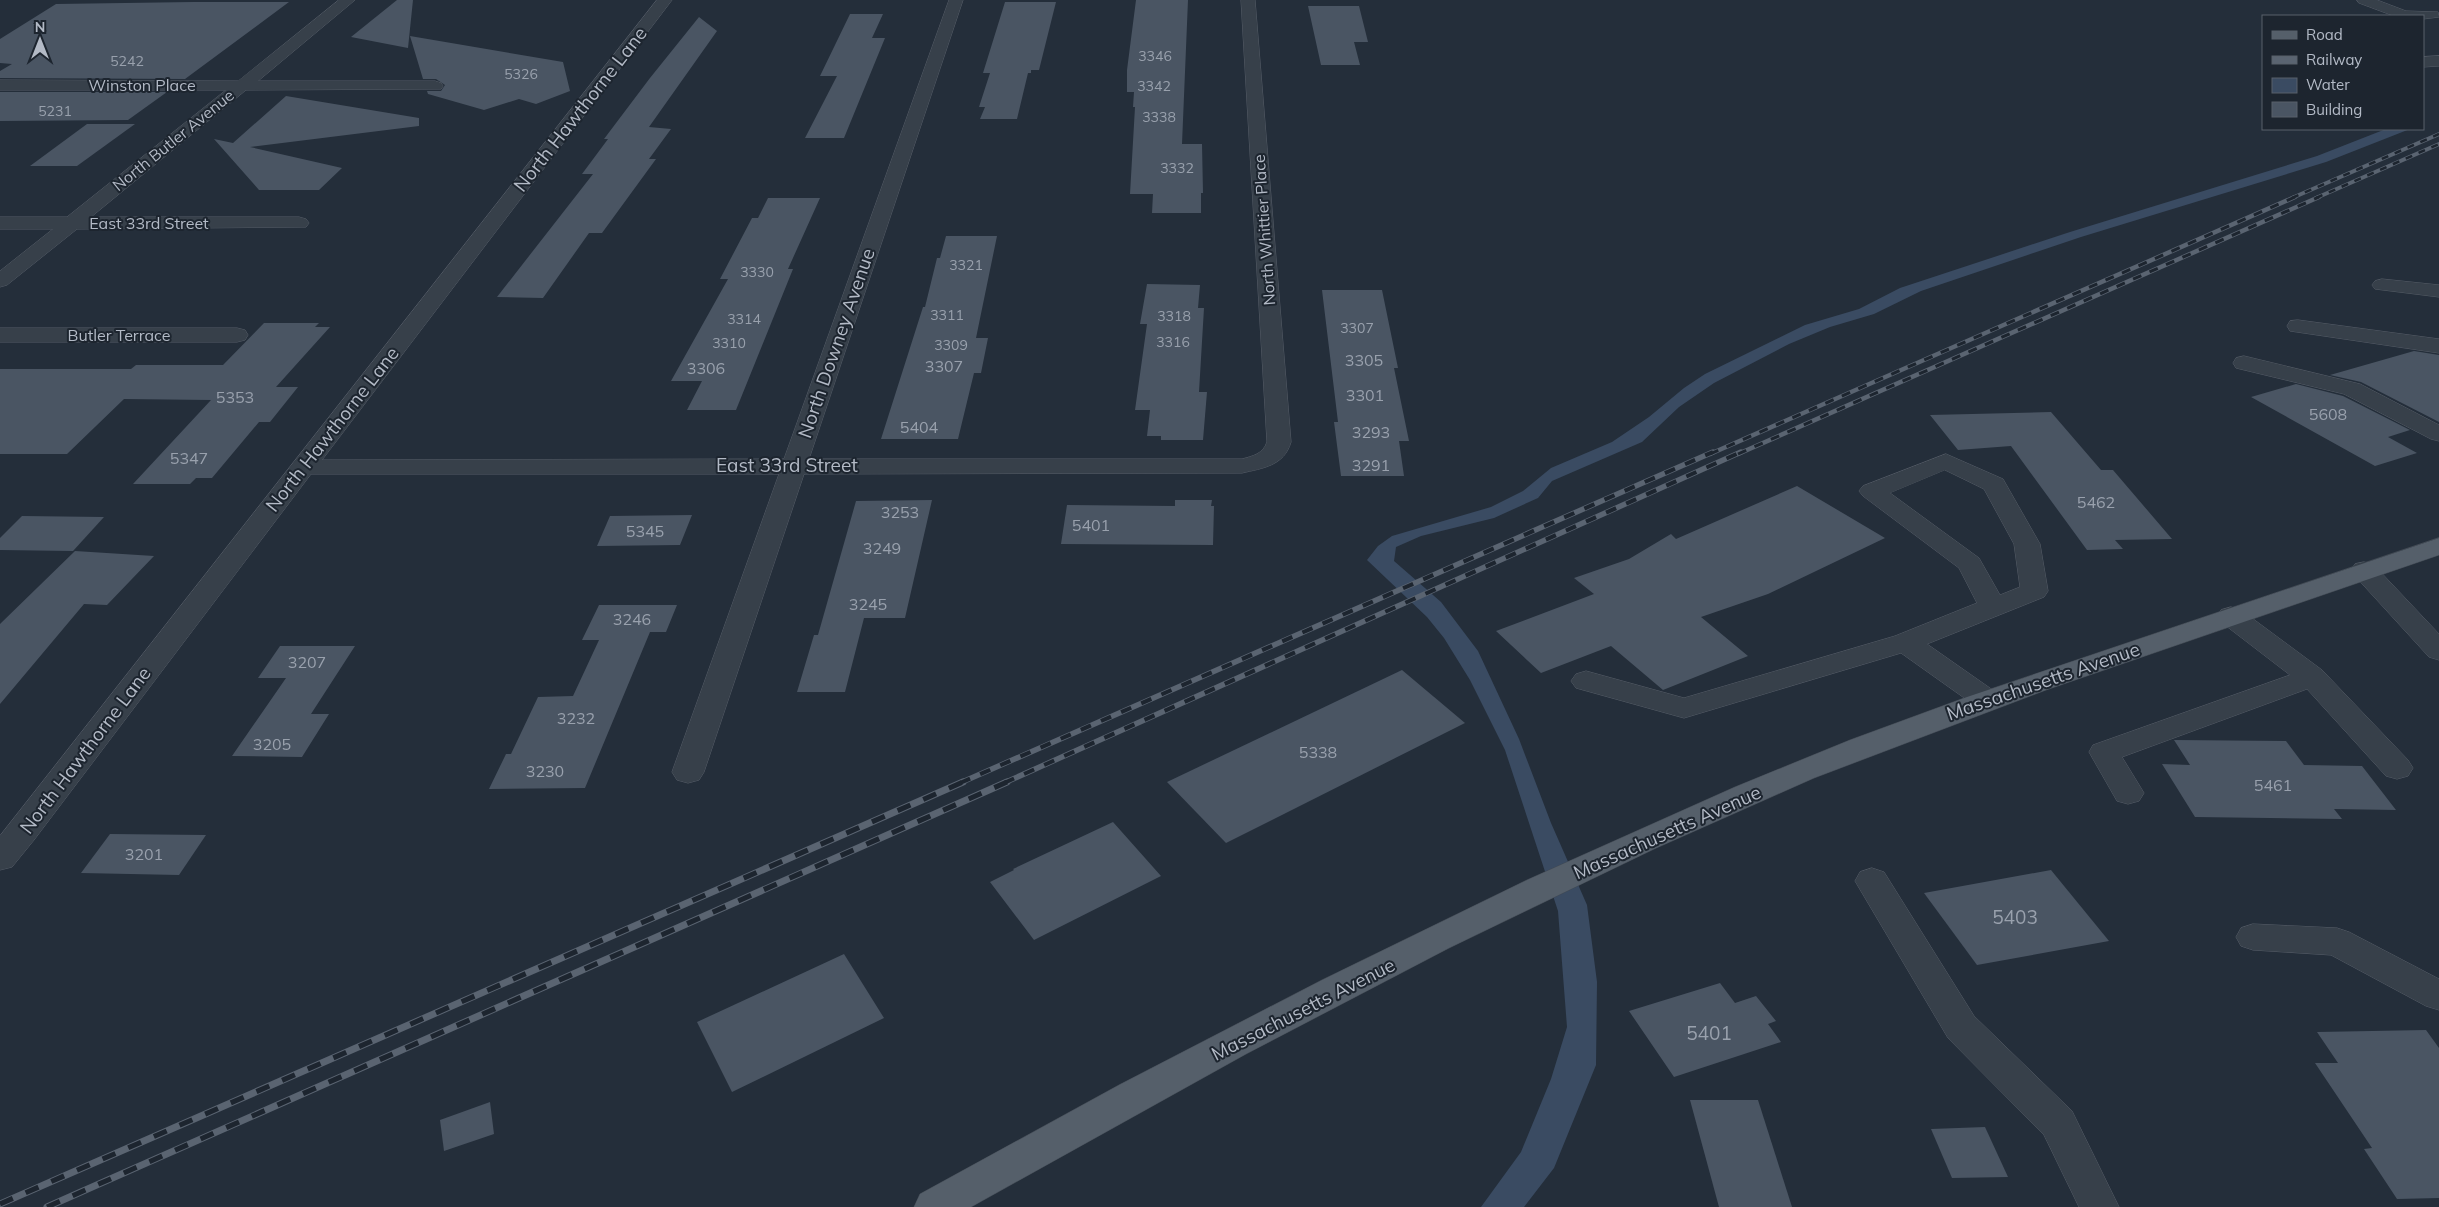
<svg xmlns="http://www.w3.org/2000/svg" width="2439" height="1207" viewBox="0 0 2439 1207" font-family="Mulish,sans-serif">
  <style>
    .water { fill: #3a4b62 }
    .building { fill: #4a5563 }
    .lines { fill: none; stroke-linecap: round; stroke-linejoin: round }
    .minor-casing { stroke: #565d68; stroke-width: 1 }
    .major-casing { stroke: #414953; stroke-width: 1 }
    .minor { fill: #37404a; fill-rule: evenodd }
    .major { fill: #555f6a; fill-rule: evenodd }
    .rail-far3-casing { stroke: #5a6471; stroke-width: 4 }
    .rail-far2-casing { stroke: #5a6471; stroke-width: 4.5 }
    .rail-far1-casing { stroke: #5a6471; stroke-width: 5.5 }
    .rail-casing { stroke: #5a6471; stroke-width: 7 }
    .rail-far3 { stroke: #1d252f; stroke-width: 2.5; stroke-dasharray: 7; stroke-linecap: butt }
    .rail-far2 { stroke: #1d252f; stroke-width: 3; stroke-dasharray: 9; stroke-linecap: butt }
    .rail-far1 { stroke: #1d252f; stroke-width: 4; stroke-dasharray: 11; stroke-linecap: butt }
    .rail { stroke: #1d252f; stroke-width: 5; stroke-dasharray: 14; stroke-linecap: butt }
    .labels { text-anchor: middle; stroke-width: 4; stroke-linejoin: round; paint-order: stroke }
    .far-number-label { font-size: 14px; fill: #99a1ad }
    .far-street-label { font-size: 16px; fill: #b3bac6; stroke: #1d252f }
    .number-label { font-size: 16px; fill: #99a1ad }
    .street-label { font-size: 19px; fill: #b3bac6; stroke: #1d252f }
    .near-number-label { font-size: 19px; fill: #99a1ad }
  </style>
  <rect width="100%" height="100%" fill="#242e3a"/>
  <polygon class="water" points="2386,129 2410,129 2326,162 2081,237 1921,291 1874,314 1830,327 1789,344 1714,383 1679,407 1642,442 1552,481 1538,498 1494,518 1421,536 1396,547 1394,561 1441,602 1478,651 1519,739 1551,823 1587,905 1597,982 1596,1065 1554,1168 1524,1207 1481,1207 1521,1152 1551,1079 1567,1027 1558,911 1505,750 1470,680 1444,638 1427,617 1367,560 1378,546 1392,536 1491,507 1523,491 1551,468 1612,442 1649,417 1684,388 1705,374 1805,325 1859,309 1900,288 2070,232 2317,156"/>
  <g class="building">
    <polygon points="397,0 413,0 408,48 351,37"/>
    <polygon points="1136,0 1188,0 1182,144 1202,144 1203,193 1201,193 1201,213 1152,213 1153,194 1130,194 1135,107 1133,107 1134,92 1127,92 1127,70"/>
    <polygon points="193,2 289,2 185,79 0,78 0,71 12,64 0,63 0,39 56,4"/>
    <polygon points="1005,2 1056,2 1039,70 1031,70 1031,73 1028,73 1017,119 980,119 985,107 979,107 990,73 983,73"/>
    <polygon points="1308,6 1359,6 1368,42 1354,42 1360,65 1321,65"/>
    <polygon points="850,14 883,14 872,38 885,38 844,138 805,138 837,76 820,76"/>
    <polygon points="699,17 717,31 649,127 671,129 649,159 656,159 602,233 589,233 543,298 497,297 593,174 582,174 608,139 604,139 650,78"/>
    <polygon points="410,36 563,62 570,91 536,104 519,99 484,110 428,94 427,91 441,91 445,85 436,79 423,79"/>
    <polygon points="0,92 167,92 128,120 0,121"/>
    <polygon points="286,96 419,118 419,126 250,147 342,168 319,190 259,190 214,139 233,143"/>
    <polygon points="87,124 135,124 77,166 30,166"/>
    <polygon points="768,198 820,198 788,269 793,269 736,410 687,410 702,381 671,381 728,279 720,279 752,218 758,218"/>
    <polygon points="946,236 997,236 976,338 988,338 981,373 974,373 958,439 881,439 923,307 925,307 937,258 940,258"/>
    <polygon points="1147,284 1200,285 1198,308 1204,308 1199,392 1207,392 1203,440 1161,440 1161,436 1147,436 1150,410 1135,410 1147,324 1140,324"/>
    <polygon points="1322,290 1382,290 1398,368 1394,368 1409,441 1399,441 1404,476 1341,476 1334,422 1338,422"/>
    <polygon points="264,323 319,323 315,327 330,327 276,387 298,387 270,422 259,422 212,478 196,478 190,484 133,484 211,400 124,399 67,454 0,454 0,369 131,369 136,365 223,365"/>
    <polygon points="2414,351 2439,355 2439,422 2361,382 2330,375"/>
    <polygon points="2296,384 2343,396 2410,430 2388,437 2417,453 2375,466 2251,397"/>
    <polygon points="2051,412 2101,470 2113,470 2172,539 2115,540 2123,549 2087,550 2011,446 1958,450 1930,415"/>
    <polygon points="1797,486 1885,538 1768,594 1701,617 1748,656 1663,690 1611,646 1541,673 1496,631 1594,594 1574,578 1629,559 1671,534 1676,539"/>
    <polygon points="932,500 905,618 864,618 845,692 797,692 814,635 818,635 856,501"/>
    <polygon points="1175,500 1212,500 1211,506 1214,506 1213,545 1061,544 1067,505 1175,506"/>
    <polygon points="692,515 680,545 597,546 610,516"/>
    <polygon points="22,516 104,517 73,551 0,550 0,538"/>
    <polygon points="75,551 154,556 107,605 84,604 0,704 0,624"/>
    <polygon points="599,605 677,605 666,632 650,632 585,788 489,789 506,754 511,754 538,697 573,696 599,640 582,640"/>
    <polygon points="280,646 355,646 311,714 329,714 302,757 232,756 286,678 258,678"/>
    <polygon points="1402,670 1465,723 1226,843 1167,782"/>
    <polygon points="2174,740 2286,741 2304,765 2362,766 2396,810 2334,809 2342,819 2195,817 2162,764 2190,765"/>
    <polygon points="1113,822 1161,876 1034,940 990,882 1014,870 1013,869"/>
    <polygon points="110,834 206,835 179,875 81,873"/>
    <polygon points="2051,870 2109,941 1977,965 1924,893"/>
    <polygon points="844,954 884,1018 732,1092 697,1022"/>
    <polygon points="1720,983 1735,1003 1756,996 1776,1021 1768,1024 1781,1042 1674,1077 1629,1011"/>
    <polygon points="2426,1030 2439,1048 2439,1198 2397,1199 2364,1149 2372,1148 2315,1063 2338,1063 2317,1032"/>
    <polygon points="1690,1100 1758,1100 1792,1207 1719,1207"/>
    <polygon points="490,1102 494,1134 444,1151 440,1120"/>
    <polygon points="1985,1127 2008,1177 1952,1178 1931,1129"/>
  </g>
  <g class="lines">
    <g class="minor-casing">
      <g id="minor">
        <polygon points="339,0 355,0 258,81 435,81 441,83 443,86 441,89 246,90 91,217 299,217 306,219 309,223 306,227 77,229 7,285 0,287 0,271 53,229 0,229 0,217 67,217 226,90 0,90 0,80 238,81"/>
        <path d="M657,0H672L322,460L784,459L949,0H963L809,459H1242C1253,456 1263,454 1267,442L1241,0H1255L1291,442C1284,466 1263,468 1242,473L804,474L704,772L699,780L688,783L677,780L672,772L779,474H311L34,840L12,867L0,870V836Z"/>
        <polygon points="2357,0 2377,0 2406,11 2438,12 2439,17 2423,19 2423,16 2394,16 2359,3"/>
        <polygon points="2439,56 2439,66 2423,67 2423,57"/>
        <polygon points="2382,279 2439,285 2439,297 2375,289 2372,285 2375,281"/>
        <polygon points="2298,320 2439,339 2439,353 2290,331 2287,326 2290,321"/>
        <polygon points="0,328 237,328 245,330 248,335 245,340 237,342 0,342"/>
        <polygon points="2244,356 2360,384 2439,425 2439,441 2431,439 2344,394 2236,368 2233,363 2236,358"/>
        <path d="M1946,454L2003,479L2040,544L2048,591L2044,597L1927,644L1997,693L2002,700L1997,707L1987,710L1977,707L1901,653L1684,718L1576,688L1571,681L1576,674L1586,671L1684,698L1895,636L1977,603L1959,568L1863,496L1859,491L1863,486ZM1945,470L1984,489L2014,544L2020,587L2000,595L1979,558L1890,493Z"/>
        <polygon points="2364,562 2373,564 2439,634 2439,660 2429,657 2355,576 2351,570 2355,564"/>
        <polygon points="2231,607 2241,610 2322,670 2408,760 2413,768 2408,776 2397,779 2386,776 2307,689 2122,757 2144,793 2139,801 2128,804 2117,801 2089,752 2093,745 2290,675 2221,622 2217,616 2221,610"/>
        <polygon points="1872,868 1884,872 1974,1016 2072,1111 2119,1207 2079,1207 2044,1135 1948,1038 1855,881 1860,872"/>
        <polygon points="2253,924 2337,928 2349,932 2439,979 2439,1010 2426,1006 2331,955 2253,950 2241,946 2236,937 2241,928"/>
      </g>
    </g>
    <g class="major-casing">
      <polygon id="major" points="2439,538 2439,555 2046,690 1814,778 1654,849 1449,948 1246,1054 971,1207 914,1207 920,1194 1119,1085 1322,980 1527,880 1735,787 1850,740 1967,697"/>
    </g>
    <use href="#minor" class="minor"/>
    <use href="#major" class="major"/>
    <g class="rail-far3-casing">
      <g id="rail-far3">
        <polyline points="2292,198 2439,134"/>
        <polyline points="2316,198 2439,144"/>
      </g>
    </g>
    <g class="rail-far2-casing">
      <g id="rail-far2">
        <polyline points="1710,454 2295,197"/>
        <polyline points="1738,454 2319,197"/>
      </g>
    </g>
    <g class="rail-far1-casing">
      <g id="rail-far1">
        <polyline points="960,783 1713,452"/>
        <polyline points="1004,783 1741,452"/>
      </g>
    </g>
    <g class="rail-casing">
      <g id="rail">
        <polyline points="0,1204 963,782"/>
        <polyline points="47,1207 1007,782"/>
      </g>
    </g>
    <use href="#rail-far3" class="rail-far3"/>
    <use href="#rail-far2" class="rail-far2"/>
    <use href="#rail-far1" class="rail-far1"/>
    <use href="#rail" class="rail"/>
  </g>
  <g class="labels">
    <g class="far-number-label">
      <text x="1155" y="61">3346</text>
      <text x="127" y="66">5242</text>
      <text x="521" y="79">5326</text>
      <text x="1154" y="91">3342</text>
      <text x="55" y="116">5231</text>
      <text x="1159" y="122">3338</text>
      <text x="1177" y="173">3332</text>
      <text x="966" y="270">3321</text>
      <text x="757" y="277">3330</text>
      <text x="947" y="320">3311</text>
      <text x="1174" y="321">3318</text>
      <text x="744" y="324">3314</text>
      <text x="1357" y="333">3307</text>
      <text x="1173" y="347">3316</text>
      <text x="729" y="348">3310</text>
      <text x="951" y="350">3309</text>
    </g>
    <g class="far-street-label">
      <text x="142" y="91">Winston Place</text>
      <text transform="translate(173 140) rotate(-39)" y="6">North Butler Avenue</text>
      <text x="149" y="229">East 33rd Street</text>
      <text transform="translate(1264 230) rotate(-94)" y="6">North Whittier Place</text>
      <text x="119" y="341">Butler Terrace</text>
    </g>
    <g class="number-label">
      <text x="1364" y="366">3305</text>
      <text x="944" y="372">3307</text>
      <text x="706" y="374">3306</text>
      <text x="1365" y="401">3301</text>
      <text x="235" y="403">5353</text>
      <text x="2328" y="420">5608</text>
      <text x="919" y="433">5404</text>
      <text x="1371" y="438">3293</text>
      <text x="189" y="464">5347</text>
      <text x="1371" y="471">3291</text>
      <text x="2096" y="508">5462</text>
      <text x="900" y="518">3253</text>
      <text x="1091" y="531">5401</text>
      <text x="645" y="537">5345</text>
      <text x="882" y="554">3249</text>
      <text x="868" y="610">3245</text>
      <text x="632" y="625">3246</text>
      <text x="307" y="668">3207</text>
      <text x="576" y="724">3232</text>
      <text x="272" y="750">3205</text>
      <text x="1318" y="758">5338</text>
      <text x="545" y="777">3230</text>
      <text x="2273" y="791">5461</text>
      <text x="144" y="860">3201</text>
    </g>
    <g class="street-label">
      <text transform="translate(580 109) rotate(-52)" y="7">North Hawthorne Lane</text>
      <text transform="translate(836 343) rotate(-71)" y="7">North Downey Avenue</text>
      <text transform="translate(332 429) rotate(-52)" y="7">North Hawthorne Lane</text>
      <text x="787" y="472">East 33rd Street</text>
      <text transform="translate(2043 681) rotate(-19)" y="7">Massachusetts Avenue</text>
      <text transform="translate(85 750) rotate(-53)" y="7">North Hawthorne Lane</text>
      <text transform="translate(1667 832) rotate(-24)" y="7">Massachusetts Avenue</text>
      <text transform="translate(1303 1009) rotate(-27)" y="7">Massachusetts Avenue</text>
    </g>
    <g class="near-number-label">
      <text x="2015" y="924">5403</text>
      <text x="1709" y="1040">5401</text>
    </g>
  </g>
  <rect x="2262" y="15" width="162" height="115" fill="#1d252f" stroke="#59616b"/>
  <rect x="2272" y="31" width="25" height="8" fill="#555f6a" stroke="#59616b"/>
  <text x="2306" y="40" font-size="15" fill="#b3bac6">Road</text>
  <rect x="2272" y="56" width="25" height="8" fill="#5a6471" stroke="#59616b"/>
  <text x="2306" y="65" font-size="15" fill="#b3bac6">Railway</text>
  <rect x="2272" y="78" width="25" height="15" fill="#3a4b62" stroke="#59616b"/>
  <text x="2306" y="90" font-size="15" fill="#b3bac6">Water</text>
  <rect x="2272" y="102" width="25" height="15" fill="#4a5563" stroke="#59616b"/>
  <text x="2306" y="115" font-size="15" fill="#b3bac6">Building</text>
  <g transform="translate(40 40)" stroke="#1d252f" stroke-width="4" paint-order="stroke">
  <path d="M0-4L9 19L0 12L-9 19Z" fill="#b3bac6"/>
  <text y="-8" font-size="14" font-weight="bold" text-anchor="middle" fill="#b3bac6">N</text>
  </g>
</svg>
